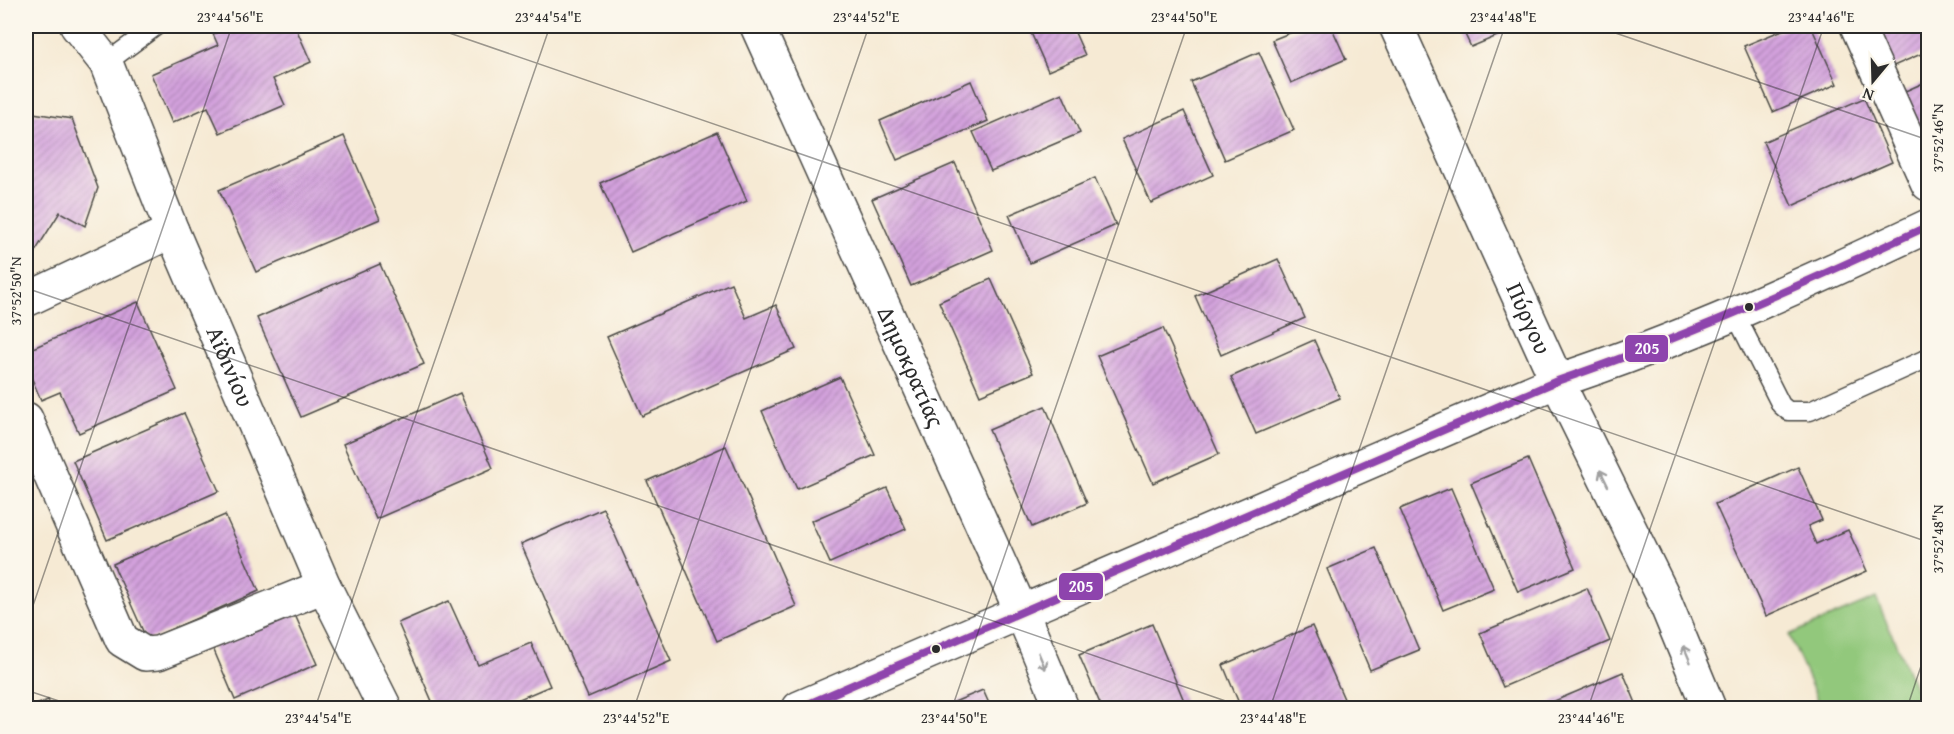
<svg xmlns="http://www.w3.org/2000/svg" width="1954" height="734" viewBox="0 0 1954 734" font-family="'Gentium Book Plus',serif">
  <style>
    .pitch { fill: #92c87b; stroke: #5e7a53; stroke-width: 1.5 }
    .building { fill: url(#building-hatch) }
    .lines { fill: none; stroke-linecap: round; stroke-linejoin: round }
    .lane-casing { stroke: #494844; stroke-width: 21 }
    .street-casing { stroke: #494844; stroke-width: 36 }
    .secondary-casing { stroke: #494844; stroke-width: 36 }
    .lane { stroke: #fff; stroke-width: 18 }
    .street { stroke: #fff; stroke-width: 33 }
    .secondary { stroke: #fff; stroke-width: 33 }
    .bus-1-casing { stroke: #fbf7ec; stroke-width: 12 }
    .bus-1 { stroke: #8e44ad; stroke-width: 8 }
    .oneway { stroke: #a0a0a0 }
    .ticks { fill: none; stroke: #2b2b2b; stroke-width: 1.5; stroke-opacity: 0.45 }
    .bus-dot { fill: #2b2b2b; stroke: #fbf7ec; stroke-width: 2 }
    .labels { text-anchor: middle; stroke-width: 5; stroke-linejoin: round; paint-order: stroke }
    .street-label { font-size: 24px; fill: #2b2b2b; stroke: #fbf7ec }
    .line-badge { stroke: #fbf7ec; stroke-width: 2 }
    .badge-label { font-size: 16px; text-anchor: middle; font-weight: bold; fill: #fff }
    .neatline { fill: none; stroke: #2b2b2b; stroke-width: 2 }
    .ticks-label { font-size: 15px; text-anchor: middle; fill: #2b2b2b }
  </style>
  <defs>
    <pattern id="building-hatch" width="6" height="6" patternUnits="userSpaceOnUse" patternTransform="scale(1.5)"><rect width="6" height="6" fill="#d3a1dd"/><path d="M-1 1l2-2M0 6l6-6M5 7l2-2" fill="none" stroke="#ab83b3"/></pattern>
  </defs>
  <rect width="100%" height="100%" fill="#fbf7ec"/>
  <filter id="ink" filterUnits="userSpaceOnUse"><feTurbulence type="fractalNoise" baseFrequency=".0167" numOctaves="2"/><feDisplacementMap in="SourceGraphic" scale="12" xChannelSelector="R" yChannelSelector="G"/><feConvolveMatrix kernelMatrix="1 2 1 2 8 2 1 2 1" color-interpolation-filters="sRGB"/></filter>
  <filter id="wash" filterUnits="userSpaceOnUse"><feTurbulence type="fractalNoise" baseFrequency=".008" numOctaves="4" result="noise"/><feDisplacementMap in="SourceGraphic" scale="24" xChannelSelector="R" yChannelSelector="G"/><feGaussianBlur stdDeviation="1.35" result="paint"/><feColorMatrix in="noise" values="0 0 0 0 0 0 0 0 0 0 0 0 0 0 0 0 0 1.4 0 .05"/><feComposite in="paint" operator="in"/></filter>
  <g filter="url(#wash)">
    <rect width="100%" height="100%" fill="#f6ead4"/>
    <polygon class="pitch" points="1876,598 1924,708 1821,708 1789,635"/>
    <g id="blocks">
      <g class="building">
        <polygon points="233,26 295,26 311,62 273,79 285,105 220,133 208,107 172,123 151,74 218,45 213,34"/>
        <polygon points="1028,26 1072,26 1085,55 1048,71"/>
        <polygon points="1307,26 1331,26 1346,59 1291,83 1272,40"/>
        <polygon points="1461,26 1521,26 1471,47"/>
        <polygon points="1792,26 1811,26 1837,84 1773,112 1744,46"/>
        <polygon points="1871,26 1928,26 1928,51 1889,68"/>
        <polygon points="1259,52 1294,130 1225,160 1191,82"/>
        <polygon points="971,81 988,121 897,160 880,121"/>
        <polygon points="1928,81 1928,137 1913,143 1892,97"/>
        <polygon points="1062,93 1080,133 991,171 973,132"/>
        <polygon points="1864,98 1892,162 1792,206 1763,142"/>
        <polygon points="1184,111 1213,175 1151,203 1122,139"/>
        <polygon points="33,113 72,119 98,188 85,226 60,212 26,266 26,123"/>
        <polygon points="717,132 747,201 631,252 600,183"/>
        <polygon points="344,136 380,219 256,272 219,190"/>
        <polygon points="955,163 993,250 911,286 872,199"/>
        <polygon points="1095,178 1116,225 1030,263 1009,215"/>
        <polygon points="1278,259 1305,318 1221,355 1195,296"/>
        <polygon points="380,264 424,364 301,417 257,318"/>
        <polygon points="991,279 1033,373 980,395 939,302"/>
        <polygon points="731,283 746,318 776,305 796,349 642,416 607,337"/>
        <polygon points="138,302 177,390 79,433 60,392 41,400 26,365 26,351"/>
        <polygon points="1163,328 1219,454 1153,483 1097,356"/>
        <polygon points="1314,340 1340,398 1256,434 1231,377"/>
        <polygon points="840,377 875,455 797,489 762,411"/>
        <polygon points="460,393 493,468 376,519 343,444"/>
        <polygon points="1045,406 1087,503 1032,527 989,430"/>
        <polygon points="184,413 219,491 107,540 73,461"/>
        <polygon points="726,446 796,606 717,641 647,481"/>
        <polygon points="1528,459 1575,568 1518,592 1471,483"/>
        <polygon points="1798,467 1822,520 1808,526 1816,544 1848,530 1867,571 1766,616 1715,504"/>
        <polygon points="887,488 906,529 830,563 811,521"/>
        <polygon points="1451,488 1494,589 1443,610 1400,509"/>
        <polygon points="603,508 671,661 588,697 521,544"/>
        <polygon points="225,515 259,591 147,640 113,564"/>
        <polygon points="1376,548 1419,650 1370,670 1327,569"/>
        <polygon points="1587,588 1610,641 1503,687 1480,633"/>
        <polygon points="449,601 478,665 531,643 550,686 498,708 435,708 398,623"/>
        <polygon points="291,606 317,664 235,700 210,641"/>
        <polygon points="1152,624 1187,708 1102,708 1079,655"/>
        <polygon points="1312,626 1348,708 1241,708 1223,665"/>
        <polygon points="1623,672 1638,708 1538,708"/>
        <polygon points="983,690 991,708 940,708"/>
        <polygon points="48,700 52,708 29,708"/>
      </g>
    </g>
  </g>
  <g filter="url(#ink)">
    <use href="#blocks" fill-opacity="0" stroke="#494844" stroke-width="1.5"/>
    <g class="lines">
      <g class="lane-casing">
        <g id="lane">
          <polyline points="106,63 156,26"/>
          <polyline points="1734,312 1781,405 1788,411 1810,411 1928,358"/>
        </g>
      </g>
      <g class="street-casing">
        <g id="street">
          <path id="s1" d="M77,26L106,63L172,231L324,586L385,708"/>
          <path id="s2" d="M757,26L1022,613L1062,708"/>
          <path id="s3" d="M1396,26L1557,381L1661,592L1709,708"/>
          <polyline points="1857,26 1928,184"/>
          <polyline points="26,300 172,231"/>
          <polyline points="26,419 122,640 145,654 158,653 324,586"/>
        </g>
      </g>
      <g class="secondary-casing">
        <path id="secondary" d="M799,708L1557,381C1683,340 1809,282 1928,226"/>
      </g>
      <use href="#lane" class="lane"/>
      <use href="#street" class="street"/>
      <use href="#secondary" class="secondary"/>
      <g class="bus-1-casing">
        <path id="bus-1" d="M799,708L1557,381C1684,338 1806,283 1928,226"/>
      </g>
      <use href="#bus-1" class="bus-1"/>
    </g>
    <defs><path id="oneway-shaft" d="M-6 0H5M1.5-3L5.5 0L1.5 3" fill="none" stroke-width="1.6" stroke-linecap="round" stroke-linejoin="round" transform="scale(1.5)"/></defs>
    <g class="oneway">
      <use href="#oneway-shaft" transform="translate(1604 478) rotate(-116)"/>
      <use href="#oneway-shaft" transform="translate(1687 654) rotate(-113)"/>
      <use href="#oneway-shaft" transform="translate(1042 661) rotate(67)"/>
    </g>
  </g>
  <path class="ticks" d="M429,26L1928,542M1595,26L1928,140M26,288L1246,708M26,626L232,26M26,690L80,708M315,708L550,26M634,708L869,26M952,708L1187,26M1270,708L1505,26M1588,708L1824,26M1907,708L1928,645"/>
  <g class="bus-dot">
    <circle cx="1749" cy="307" r="5"/>
    <circle cx="936" cy="649" r="5"/>
  </g>
  <g class="labels">
    <g class="street-label">
      <text dy="8" stroke="none"><textPath href="#s3" startOffset="321">Πύργου</textPath></text>
      <text dy="8" stroke="none"><textPath href="#s2" startOffset="374">Δημοκρατίας</textPath></text>
      <text dy="8" stroke="none"><textPath href="#s1" startOffset="375">Αϊδινίου</textPath></text>
    </g>
  </g>
  <g class="line-badge">
    <rect x="1624" y="334" width="45" height="29" rx="6" fill="#8e44ad"/>
    <rect x="1058" y="572" width="46" height="29" rx="6" fill="#8e44ad"/>
  </g>
  <g class="badge-label">
    <text x="1647" y="354">205</text>
    <text x="1081" y="592">205</text>
  </g>
  <rect width="1954" height="734" fill="none" stroke="#fbf7ec" stroke-width="66"/>
  <g transform="translate(1873 81) rotate(199)" stroke="#fbf7ec" stroke-width="4.5" paint-order="stroke">
  <path d="M0-4.5L10 22L0 15L-10 22Z" fill="#2b2b2b"/>
  <text y="-9" font-size="16" font-weight="bold" text-anchor="middle" fill="#2b2b2b">N</text>
  </g>
  <rect x="33" y="33" width="1888" height="668" class="neatline"/>
  <g class="ticks-label">
    <text x="230" y="22">23°44'56"E</text>
    <text x="548" y="22">23°44'54"E</text>
    <text x="866" y="22">23°44'52"E</text>
    <text x="1184" y="22">23°44'50"E</text>
    <text x="1503" y="22">23°44'48"E</text>
    <text x="1821" y="22">23°44'46"E</text>
    <text transform="translate(1938 138) rotate(-90)" y="5">37°52'46"N</text>
    <text transform="translate(16 291) rotate(-90)" y="5">37°52'50"N</text>
    <text transform="translate(1938 539) rotate(-90)" y="5">37°52'48"N</text>
    <text x="318" y="723">23°44'54"E</text>
    <text x="636" y="723">23°44'52"E</text>
    <text x="954" y="723">23°44'50"E</text>
    <text x="1273" y="723">23°44'48"E</text>
    <text x="1591" y="723">23°44'46"E</text>
  </g>
</svg>
